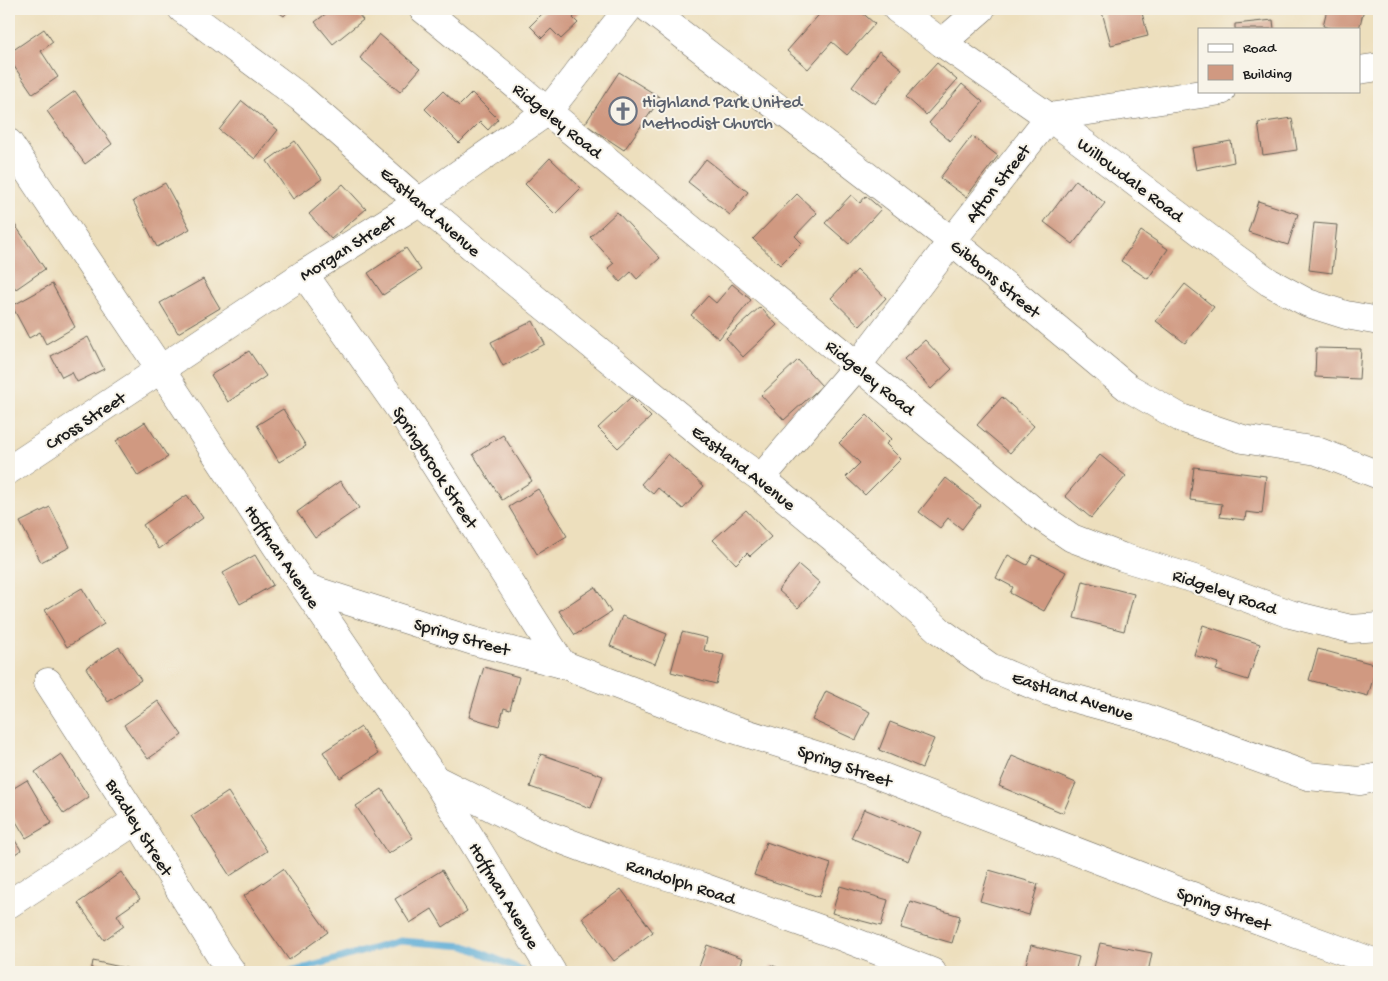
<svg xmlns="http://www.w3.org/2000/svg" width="1388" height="981" viewBox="0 0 1388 981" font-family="'Gochi Hand',sans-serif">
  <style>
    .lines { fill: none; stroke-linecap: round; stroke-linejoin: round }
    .stream { stroke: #5cacd6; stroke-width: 7 }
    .building { fill: #d09981 }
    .minor-casing { stroke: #656054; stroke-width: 29 }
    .minor { stroke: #fff; stroke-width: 28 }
    .labels { text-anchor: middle; stroke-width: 4; stroke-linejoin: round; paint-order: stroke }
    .worship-label { font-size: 18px; fill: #5b616d; stroke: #f7f3e8; text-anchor: start }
    .street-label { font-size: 18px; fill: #1c1c1c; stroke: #f7f3e8 }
  </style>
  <rect width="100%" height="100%" fill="#f7f3e8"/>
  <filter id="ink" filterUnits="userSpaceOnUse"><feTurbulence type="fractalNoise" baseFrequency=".02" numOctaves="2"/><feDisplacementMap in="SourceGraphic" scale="10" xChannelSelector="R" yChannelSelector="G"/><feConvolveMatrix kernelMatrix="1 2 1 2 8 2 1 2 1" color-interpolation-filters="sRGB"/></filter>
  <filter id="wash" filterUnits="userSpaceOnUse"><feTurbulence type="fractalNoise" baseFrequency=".0096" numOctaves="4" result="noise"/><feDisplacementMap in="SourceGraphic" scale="20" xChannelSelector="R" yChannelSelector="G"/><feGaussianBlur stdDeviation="1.12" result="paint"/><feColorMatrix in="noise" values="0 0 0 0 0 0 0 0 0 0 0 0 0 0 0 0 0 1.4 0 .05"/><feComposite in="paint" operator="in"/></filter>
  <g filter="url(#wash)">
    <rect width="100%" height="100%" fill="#eddfbd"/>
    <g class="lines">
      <polyline class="stream" points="291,972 400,941 465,946 522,970"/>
    </g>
    <g id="blocks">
      <g class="building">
        <polygon points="274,9 290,9 284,16"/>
        <polygon points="332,9 354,9 363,20 333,44 315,22"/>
        <polygon points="543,9 582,9 573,18 578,23 561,39 551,29 542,38 530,26 545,11"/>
        <polygon points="759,9 771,9 766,15"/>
        <polygon points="824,9 858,9 875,24 847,55 832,42 808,69 787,51"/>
        <polygon points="1116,9 1141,9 1148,36 1111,45 1102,12"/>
        <polygon points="1327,9 1364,9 1359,29 1332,29 1323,26"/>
        <polygon points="1273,20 1274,29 1235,29 1235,24"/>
        <polygon points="44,29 53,42 41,51 58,77 33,94 9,59 9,53"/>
        <polygon points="379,34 420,69 400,92 360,58"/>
        <polygon points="879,51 902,69 875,104 852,87"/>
        <polygon points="937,63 957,80 926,115 906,97"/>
        <polygon points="619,72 661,98 624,150 585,124"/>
        <polygon points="962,84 983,102 950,141 929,123"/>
        <polygon points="75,91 112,144 85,164 47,111"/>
        <polygon points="443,91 459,106 472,93 498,119 488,130 480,122 459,143 425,109"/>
        <polygon points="242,101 278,130 255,159 219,130"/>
        <polygon points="1379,116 1379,139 1373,117"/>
        <polygon points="1292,118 1297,150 1263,155 1258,123"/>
        <polygon points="972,136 998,156 966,197 940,178"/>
        <polygon points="295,141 322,179 293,199 267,161"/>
        <polygon points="1231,141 1234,162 1196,170 1192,148"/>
        <polygon points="550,158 581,188 555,214 525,184"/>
        <polygon points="706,159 748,192 730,215 688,182"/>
        <polygon points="1076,180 1105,203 1073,244 1044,222"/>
        <polygon points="165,183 190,229 157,247 133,201"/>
        <polygon points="343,184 366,209 331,239 309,214"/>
        <polygon points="797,194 817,213 795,236 802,243 780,265 753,239"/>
        <polygon points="851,195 860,203 866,196 881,209 849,244 825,223"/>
        <polygon points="1258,201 1298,214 1288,245 1248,232"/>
        <polygon points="617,212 660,258 637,279 631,272 620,282 608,268 614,263 590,237"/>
        <polygon points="9,216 45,269 16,289 9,279"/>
        <polygon points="1314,223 1337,225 1332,273 1309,270"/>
        <polygon points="1141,231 1168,249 1148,279 1121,261"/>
        <polygon points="406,248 421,270 383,295 368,273"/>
        <polygon points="857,270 886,298 860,326 831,298"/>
        <polygon points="203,279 220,308 178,333 160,303"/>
        <polygon points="52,284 75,327 46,344 40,332 29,338 12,306"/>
        <polygon points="732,284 751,300 719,339 691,315 708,296 716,303"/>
        <polygon points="1185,284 1214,307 1185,343 1156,321"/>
        <polygon points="760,307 777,325 743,357 726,338"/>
        <polygon points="533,321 545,344 503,366 491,342"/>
        <polygon points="88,337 104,369 77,382 72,372 62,377 51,356"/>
        <polygon points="925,340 952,369 931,389 904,359"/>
        <polygon points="1316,348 1361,349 1359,379 1315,377"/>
        <polygon points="249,351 266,376 228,402 211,375"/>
        <polygon points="798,360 822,386 784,420 761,395"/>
        <polygon points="631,397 651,417 618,448 598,428"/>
        <polygon points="1002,397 1034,426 1010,453 977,425"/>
        <polygon points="283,409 306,446 279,462 257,425"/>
        <polygon points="867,415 891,439 886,444 901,459 865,495 846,477 860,463 839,443"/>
        <polygon points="145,422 168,457 138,476 116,441"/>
        <polygon points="503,435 532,481 502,500 473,454"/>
        <polygon points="668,454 704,486 683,509 658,488 653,494 641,484"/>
        <polygon points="1100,455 1126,476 1091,518 1065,496"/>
        <polygon points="1194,467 1266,476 1262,514 1246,512 1245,520 1220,517 1222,504 1190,500"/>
        <polygon points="946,478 980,505 962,529 948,518 940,528 919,512"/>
        <polygon points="340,481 359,508 315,538 297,512"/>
        <polygon points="538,489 567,536 537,554 509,507"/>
        <polygon points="187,495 203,518 159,549 143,525"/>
        <polygon points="50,507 70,547 41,562 20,522"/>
        <polygon points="746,510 771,537 750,556 747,553 736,564 713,540"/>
        <polygon points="255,555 273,585 240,604 223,573"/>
        <polygon points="1008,555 1027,565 1033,555 1066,572 1044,611 1010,593 1013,587 996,578"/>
        <polygon points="799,565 820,583 798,608 778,590"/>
        <polygon points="1083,581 1134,594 1124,631 1074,618"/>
        <polygon points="595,587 611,612 575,635 559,611"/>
        <polygon points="82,588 104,624 67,647 45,610"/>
        <polygon points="622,616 667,634 655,664 610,646"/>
        <polygon points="1203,625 1260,644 1248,680 1216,670 1219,663 1194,655"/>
        <polygon points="682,632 707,638 704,650 724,655 716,684 671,672"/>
        <polygon points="119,647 141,680 108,702 86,668"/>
        <polygon points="1318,649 1377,665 1368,696 1309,680"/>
        <polygon points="484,667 519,677 510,710 504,708 499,726 469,717"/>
        <polygon points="826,691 870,712 856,740 812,720"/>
        <polygon points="158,701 182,735 148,759 124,725"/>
        <polygon points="890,722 934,739 922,768 879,750"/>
        <polygon points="361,727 378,754 340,778 323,752"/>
        <polygon points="61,754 89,797 64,814 35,772"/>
        <polygon points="541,754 603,776 591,808 530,787"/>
        <polygon points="1012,756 1076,783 1063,813 999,786"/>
        <polygon points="27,780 52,823 26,838 9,810 9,791"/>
        <polygon points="382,789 413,838 388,854 356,806"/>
        <polygon points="228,792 267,851 230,876 191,816"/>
        <polygon points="864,809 920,832 908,861 851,838"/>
        <polygon points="9,831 21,850 9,858"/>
        <polygon points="766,842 831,864 819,897 754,875"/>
        <polygon points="283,869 328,932 289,960 244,896"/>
        <polygon points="442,870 467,911 443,927 432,909 410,923 395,899"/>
        <polygon points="989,870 1038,884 1029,915 980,901"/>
        <polygon points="121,872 140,899 117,915 124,926 104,940 78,903"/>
        <polygon points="840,886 888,900 881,926 832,913"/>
        <polygon points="621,889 653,932 614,961 582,918"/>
        <polygon points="910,901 960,916 952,943 901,928"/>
        <polygon points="1100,943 1152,953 1148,972 1093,972"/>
        <polygon points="707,945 743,958 738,972 697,972"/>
        <polygon points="1031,945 1079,957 1075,972 1024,972"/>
        <polygon points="93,961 130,969 129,972 91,972"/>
        <polygon points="771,965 789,972 768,972"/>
      </g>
    </g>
  </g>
  <g filter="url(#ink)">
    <use href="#blocks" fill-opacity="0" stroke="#656054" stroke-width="1"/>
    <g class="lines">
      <g class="minor-casing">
        <g id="minor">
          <polyline points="182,9 301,98 419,202 500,270 713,444 761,478 879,576 940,631 990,667 1047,691 1143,717 1308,776 1360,781 1379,777"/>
          <polyline points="423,9 983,469 1041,517 1072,538 1122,557 1201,581 1290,614 1351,629 1379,627"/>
          <polyline points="649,9 952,241 1127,387 1181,418 1243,439 1317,451 1379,475"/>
          <polyline points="897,9 942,43 1049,117 1227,252 1269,282 1308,303 1346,315 1379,321"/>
          <polyline points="942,43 981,9"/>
          <polyline points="1359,70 1379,67"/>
          <polyline points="9,143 161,370 277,547 435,779 552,972"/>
          <polyline points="304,274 400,410 562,664"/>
          <polyline points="9,470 304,274 419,202 548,111 628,9"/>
          <polyline points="761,478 857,366 952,241 1049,117 1221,91"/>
          <polyline points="304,587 473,641 562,664 730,728 870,772 1187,894 1379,964"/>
          <polyline points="48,682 137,820 219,954 232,972"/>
          <polyline points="435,779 543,833 618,861 700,886 837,935 932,972"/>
          <polyline points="9,904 137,820"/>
        </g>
      </g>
      <use href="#minor" class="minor"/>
    </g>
  </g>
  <defs>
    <g id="church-ring" transform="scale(1.4375)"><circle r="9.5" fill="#f7f3e8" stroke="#6b7280" stroke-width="1.5"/><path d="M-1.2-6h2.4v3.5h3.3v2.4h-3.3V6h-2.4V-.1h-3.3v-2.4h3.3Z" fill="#6b7280"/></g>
  </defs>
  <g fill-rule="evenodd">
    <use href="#church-ring" x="623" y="111"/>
  </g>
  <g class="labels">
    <g class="worship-label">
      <text x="642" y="107">Highland Park United<tspan x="642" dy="21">Methodist Church</tspan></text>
    </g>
    <g class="street-label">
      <text transform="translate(558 120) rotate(39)" y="6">Ridgeley Road</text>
      <text transform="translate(1131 179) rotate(37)" y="6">Willowdale Road</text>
      <text transform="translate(997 183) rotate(-52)" y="6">Afton Street</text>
      <text transform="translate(431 211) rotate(41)" y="6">Eastland Avenue</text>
      <text transform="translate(347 247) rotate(-32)" y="6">Morgan Street</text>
      <text transform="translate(996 278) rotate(40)" y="6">Gibbons Street</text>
      <text transform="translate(871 377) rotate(39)" y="6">Ridgeley Road</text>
      <text transform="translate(85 420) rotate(-33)" y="6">Cross Street</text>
      <text transform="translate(436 467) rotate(57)" y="6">Springbrook Street</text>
      <text transform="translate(744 467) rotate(38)" y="6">Eastland Avenue</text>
      <text transform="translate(283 556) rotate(56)" y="6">Hoffman Avenue</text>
      <text transform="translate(1225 591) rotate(19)" y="6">Ridgeley Road</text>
      <text transform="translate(462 636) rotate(16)" y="6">Spring Street</text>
      <text transform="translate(1073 695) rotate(18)" y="6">Eastland Avenue</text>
      <text transform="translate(845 765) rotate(19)" y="6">Spring Street</text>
      <text transform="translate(140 827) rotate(58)" y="6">Bradley Street</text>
      <text transform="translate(681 881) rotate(18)" y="6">Randolph Road</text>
      <text transform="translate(505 895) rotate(59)" y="6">Hoffman Avenue</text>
      <text transform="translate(1224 908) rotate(20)" y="6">Spring Street</text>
    </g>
  </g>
  <rect width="1388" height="981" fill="none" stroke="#f7f3e8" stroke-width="30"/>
  <rect x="1198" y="28" width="162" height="65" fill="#f7f3e8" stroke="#9f9d96"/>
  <rect x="1208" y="44" width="25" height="8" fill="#ffffff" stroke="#9f9d96"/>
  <text x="1243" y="52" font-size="15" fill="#1c1c1c">Road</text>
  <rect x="1208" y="65" width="25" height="15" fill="#d09981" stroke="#9f9d96"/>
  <text x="1243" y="78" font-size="15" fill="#1c1c1c">Building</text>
</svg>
